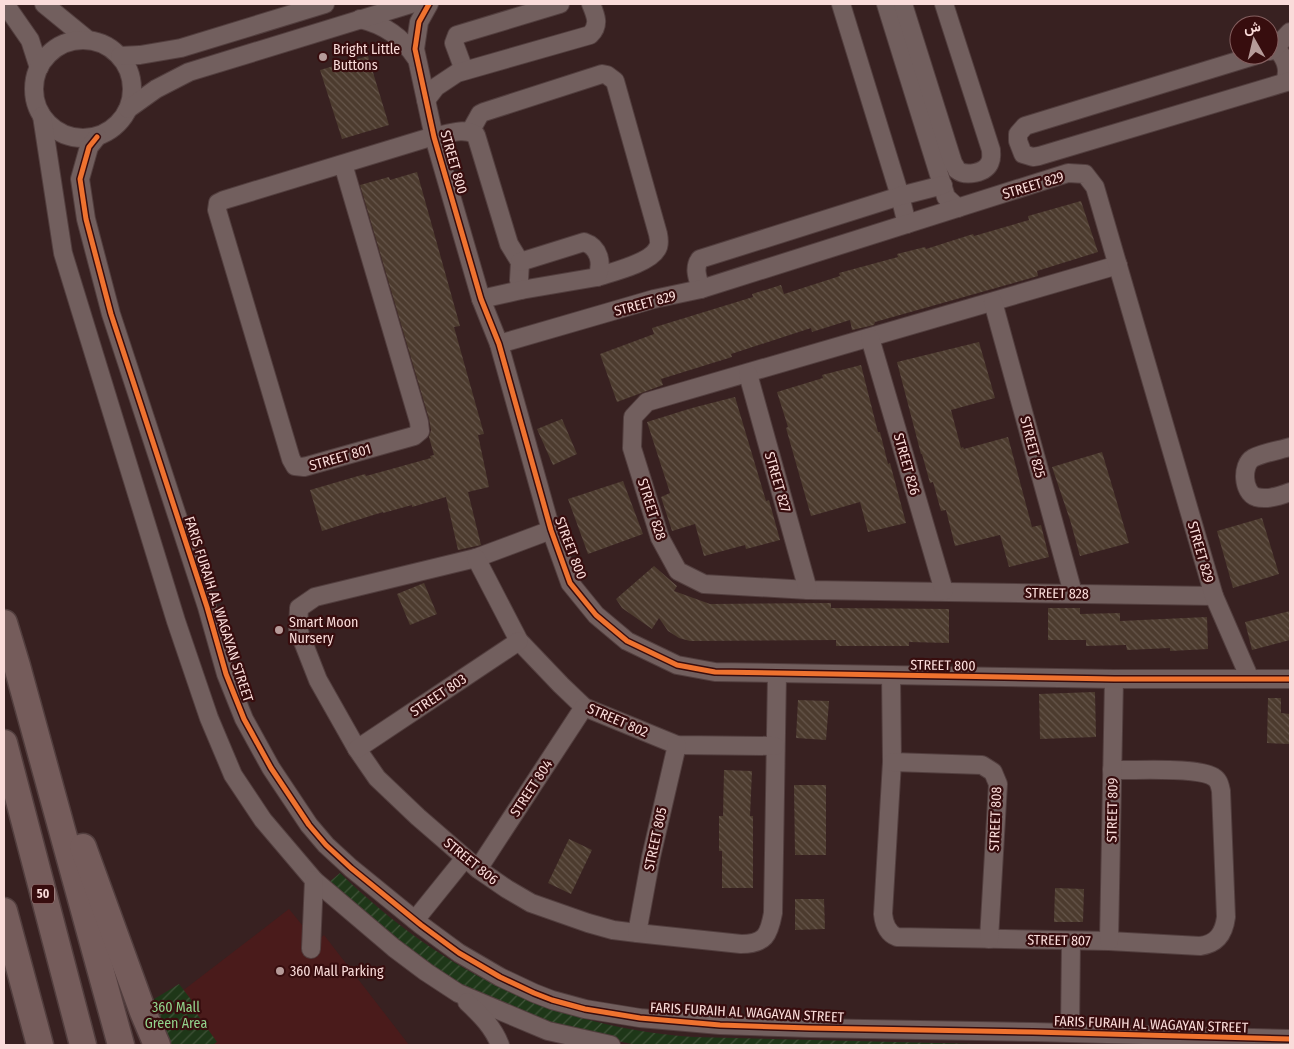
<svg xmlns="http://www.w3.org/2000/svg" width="1294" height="1049" viewBox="0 0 1294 1049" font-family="'Fira Sans Condensed',Vazirmatn,sans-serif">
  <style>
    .built { fill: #4a1b1b }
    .garden { fill: url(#garden-furrows) }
    .building { fill: url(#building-back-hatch) }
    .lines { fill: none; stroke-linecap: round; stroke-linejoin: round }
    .minor-casing { stroke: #523e3e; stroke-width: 20 }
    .highway-casing { stroke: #523e3e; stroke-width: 29 }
    .minor { stroke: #725f5e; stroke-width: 18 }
    .highway { stroke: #755c5b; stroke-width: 26 }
    .cycleway-casing { stroke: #370d0e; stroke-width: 8 }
    .cycleway { stroke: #ef722f; stroke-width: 5 }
    .poi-dot { fill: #b69b99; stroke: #370d0e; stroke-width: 2 }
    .labels { text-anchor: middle; stroke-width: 4.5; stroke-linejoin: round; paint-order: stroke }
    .shield { fill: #370d0e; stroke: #c09e9d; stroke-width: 1 }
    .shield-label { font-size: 12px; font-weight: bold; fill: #fadcda }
    .poi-label { font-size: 14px; fill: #fadcda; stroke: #370d0e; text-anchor: start }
    .street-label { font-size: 14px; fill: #fadcda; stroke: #370d0e }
    .park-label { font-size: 14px; fill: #92d48c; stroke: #370d0e }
  </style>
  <defs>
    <pattern id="garden-furrows" width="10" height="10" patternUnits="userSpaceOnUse" patternTransform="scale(1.25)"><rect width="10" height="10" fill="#1e3718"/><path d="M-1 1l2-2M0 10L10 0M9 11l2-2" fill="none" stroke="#405339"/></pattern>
    <pattern id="building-back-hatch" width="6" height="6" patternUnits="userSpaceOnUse" patternTransform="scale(1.25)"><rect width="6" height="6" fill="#4c3b2e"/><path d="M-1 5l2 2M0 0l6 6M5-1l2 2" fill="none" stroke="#67574c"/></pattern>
  </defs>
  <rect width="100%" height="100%" fill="#382121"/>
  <polygon class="built" points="289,909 316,942 324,935 409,1045 205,1045 172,999"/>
  <g class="garden">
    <path d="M340,873C441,971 553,1027 693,1037L1019,1045H637L592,1036L532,1017L465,986L429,966L328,883Z"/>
    <polygon points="179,984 196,1006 197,1014 217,1042 213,1045 169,1045 146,1004"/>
  </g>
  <g class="building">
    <polygon points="368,56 389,125 342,139 320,70"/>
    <polygon points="417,172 460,326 454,327 484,434 478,435 489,487 468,492 481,545 458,550 446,497 412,507 412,505 383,513 383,512 322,531 310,490 365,474 366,476 395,468 431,458 430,456 434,455 429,437 431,430 429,419 360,185 389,177 390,180"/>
    <polygon points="1081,201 1098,252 1037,271 1038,276 875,322 874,325 852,330 850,320 812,332 811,328 731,354 732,357 661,379 663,385 617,402 600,354 654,334 652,328 753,297 752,294 781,285 784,294 840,276 839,273 898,257 897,254 925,247 926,249 973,234 974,236 1029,220 1028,216"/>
    <polygon points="979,342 995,398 951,410 961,448 963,447 964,449 1008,437 1032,527 1041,525 1049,557 1009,567 1000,535 955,546 946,510 941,511 933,482 930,483 922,454 921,454 897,362"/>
    <polygon points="861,365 878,432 880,432 888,464 890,463 906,523 868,532 860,502 811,516 786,428 788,427 777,392 823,378 822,375"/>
    <polygon points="735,397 766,501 769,500 780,540 746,549 745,545 704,556 695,524 672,531 661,497 670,493 647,422 692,408"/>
    <polygon points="562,419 577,454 553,465 537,429"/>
    <polygon points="1102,452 1129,543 1080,556 1070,520 1052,467"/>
    <polygon points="623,481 643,534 588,554 568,499"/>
    <polygon points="1262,518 1279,574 1233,588 1217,531"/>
    <polygon points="654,566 677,586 674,591 710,604 831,603 831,608 949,609 949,643 909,642 909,646 836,646 836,640 690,641 679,638 668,631 659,618 652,629 622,608 616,599"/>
    <polygon points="424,583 437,614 410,625 397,594"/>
    <polygon points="1048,608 1080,608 1080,614 1120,613 1120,621 1207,617 1208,649 1170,651 1170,648 1127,650 1126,645 1086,646 1086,640 1048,640"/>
    <polygon points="1290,611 1290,640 1252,650 1245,622"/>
    <polygon points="1095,692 1096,737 1040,739 1039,694"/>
    <polygon points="1268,698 1281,698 1281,713 1290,714 1290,744 1267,743"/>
    <polygon points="798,700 829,701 826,740 796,738"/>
    <polygon points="724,770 752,771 750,816 753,816 753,888 722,888 722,851 719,851 719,816 723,816"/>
    <polygon points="794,785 826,785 826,855 795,855"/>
    <polygon points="569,839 592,850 571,894 548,883"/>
    <polygon points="1055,888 1084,889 1083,922 1054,922"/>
    <polygon points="795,899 824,899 825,929 795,930"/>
  </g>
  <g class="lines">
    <g class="minor-casing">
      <g id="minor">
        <polyline points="5,4 30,40 39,68"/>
        <polyline points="44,4 88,40"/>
        <polyline points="429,4 419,22 415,49 434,137 481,299 499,344 551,530 570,583 596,615 627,641 677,665 715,672 1114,679 1290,679"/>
        <polyline points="841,4 900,196 907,224"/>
        <polyline points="886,4 946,197 958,208"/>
        <path d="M903,4L953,163C953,163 957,169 957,170C966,177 986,173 990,162C992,158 991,154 991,150L944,4"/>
        <path d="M360,19C385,25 402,37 416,58"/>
        <circle cx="83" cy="89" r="49"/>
        <path d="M1276,48C1285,58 1290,68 1285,82"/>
        <polyline points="1269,51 1273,50 1290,32"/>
        <polyline points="1257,55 1025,126 1018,134 1018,141 1023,154 1033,157 1039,156 1290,81"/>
        <polyline points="120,56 140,55 181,48 325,4"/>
        <polyline points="464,70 454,43 457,35 560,4"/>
        <path d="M426,100L436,87L457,73L590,35C600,25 596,16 591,4"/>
        <polyline points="128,109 156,89 189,72 411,4"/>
        <polyline points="42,116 63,253 176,621 209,718 233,775 263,820 314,880 394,948 426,972 458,993 548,1031 611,1045"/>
        <path d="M470,132L480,114L484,112L602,74L607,75L615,81L658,234C659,239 660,245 657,249C650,263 612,272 597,277"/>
        <polyline points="97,137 89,147 80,179 86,219 111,314 207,607 226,674 244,719 271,768 309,825 326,845 351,868 421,925 459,953 500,977 534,993 552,1000 585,1009 640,1018 720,1025 810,1028 1033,1032 1290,1039"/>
        <path d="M434,137C448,134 463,127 476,135L509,244L520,262L519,280L521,290"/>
        <polyline points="343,164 419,422 420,431 414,436 304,467 295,466 291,459 217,210 218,203 224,200 434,136"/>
        <polyline points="1118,265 647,402 633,417 632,448 660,538 678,571 704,584 808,590 1214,596"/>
        <path d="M701,289C698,279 693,268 700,259L900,196L943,185"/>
        <path d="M481,299L521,290L597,277C603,263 599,247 584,242L520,262"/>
        <polyline points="993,302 1073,593"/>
        <polyline points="870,338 944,591"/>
        <polyline points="499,344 654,299 701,289 1068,173 1085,174 1095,187 1214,596 1250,679"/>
        <polyline points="748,374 808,590"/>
        <path d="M1290,447C1280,450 1262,453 1253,458C1241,465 1243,493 1256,497C1267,500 1280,496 1290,492"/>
        <path d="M551,530L476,558L315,597L299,608L298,629L318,680L357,749L377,778L418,817L478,869L507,889L531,903L588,923L613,930L637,933L741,944C765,944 769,935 773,913L777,674"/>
        <polyline points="476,558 519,641 561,685 584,707 677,745 775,746"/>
        <path d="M891,675L892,762L883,914C884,924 887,933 897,937L1109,941L1200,946C1217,944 1224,933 1226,917L1221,791C1220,786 1219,781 1215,778C1200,766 1134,771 1112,770"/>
        <polyline points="357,749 519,641"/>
        <polyline points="892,762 982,765 993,772 998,784 989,939"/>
        <polyline points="478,869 584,707"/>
        <polyline points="415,920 465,858"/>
        <polyline points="637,933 651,857 677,745"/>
        <polyline points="1109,941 1114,679"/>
        <polyline points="311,949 314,880"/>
        <path d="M467,1002C481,1015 493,1027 500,1045"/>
        <polyline points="1070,1032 1071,941"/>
      </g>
    </g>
    <g class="highway-casing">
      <g id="highway">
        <polyline points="4,623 17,666 121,1045"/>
        <polyline points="4,743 83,1045"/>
        <polyline points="83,847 143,1012 157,1045"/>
        <polyline points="4,911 40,1045"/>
      </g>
    </g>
    <use href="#minor" class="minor"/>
    <use href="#highway" class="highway"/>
    <g class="cycleway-casing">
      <g id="cycleway">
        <polyline points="429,4 419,22 415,49 434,137 481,299 499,344 551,530 570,583 596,615 627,641 677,665 715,672 1114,679 1290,679"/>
        <polyline points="97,137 89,147 80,179 86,219 111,314 207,607 226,674 244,719 271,768 309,825 326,845 351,868 421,925 459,953 500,977 534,993 552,1000 585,1009 640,1018 720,1025 810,1028 1033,1032 1290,1039"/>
      </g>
    </g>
    <use href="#cycleway" class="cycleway"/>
  </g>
  <g class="poi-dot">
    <circle cx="323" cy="57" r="5"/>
    <circle cx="279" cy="630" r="5"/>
    <circle cx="280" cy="971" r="5"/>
  </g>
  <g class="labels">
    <rect class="shield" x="32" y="884.5" width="22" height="19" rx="4"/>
    <g class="shield-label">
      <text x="43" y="898">50</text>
    </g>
    <g class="poi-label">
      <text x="333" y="54">Bright Little<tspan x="333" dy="16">Buttons</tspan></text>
      <text x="289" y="627">Smart Moon<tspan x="289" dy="16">Nursery</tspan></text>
      <text x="290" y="976">360 Mall Parking</text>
    </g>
    <g class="street-label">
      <text transform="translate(454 162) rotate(74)" y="5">STREET 800</text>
      <text transform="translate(1033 185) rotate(-17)" y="5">STREET 829</text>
      <text transform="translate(645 303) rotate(-15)" y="5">STREET 829</text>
      <text transform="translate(1033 447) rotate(75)" y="5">STREET 825</text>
      <text transform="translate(340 457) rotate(-16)" y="5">STREET 801</text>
      <text transform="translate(907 464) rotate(74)" y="5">STREET 826</text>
      <text transform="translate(778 482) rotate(74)" y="5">STREET 827</text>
      <text transform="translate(652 509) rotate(72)" y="5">STREET 828</text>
      <text transform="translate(571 548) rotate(69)" y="5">STREET 800</text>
      <text transform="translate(1201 552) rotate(74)" y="5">STREET 829</text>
      <text transform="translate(1057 593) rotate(1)" y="5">STREET 828</text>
      <text transform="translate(219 609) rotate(72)" y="5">FARIS FURAIH AL WAGAYAN STREET</text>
      <text transform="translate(943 665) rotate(1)" y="5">STREET 800</text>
      <text transform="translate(438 695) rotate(-34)" y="5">STREET 803</text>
      <text transform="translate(618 720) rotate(23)" y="5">STREET 802</text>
      <text transform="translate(531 788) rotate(-57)" y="5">STREET 804</text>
      <text transform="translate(1112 810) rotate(-89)" y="5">STREET 809</text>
      <text transform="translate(995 819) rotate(-88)" y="5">STREET 808</text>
      <text transform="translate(655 839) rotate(-78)" y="5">STREET 805</text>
      <text transform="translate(471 861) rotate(39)" y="5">STREET 806</text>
      <text transform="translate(1059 940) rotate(1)" y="5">STREET 807</text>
      <text transform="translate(747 1012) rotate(3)" y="5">FARIS FURAIH AL WAGAYAN STREET</text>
      <text transform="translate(1151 1024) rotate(2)" y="5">FARIS FURAIH AL WAGAYAN STREET</text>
    </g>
    <g class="park-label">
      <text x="176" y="1012">360 Mall<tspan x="176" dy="16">Green Area</tspan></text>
    </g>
  </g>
  <rect width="1294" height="1049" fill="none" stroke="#fadcda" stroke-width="10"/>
  <g transform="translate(1254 40) rotate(352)"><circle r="24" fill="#370d0e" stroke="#856060"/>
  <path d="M0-4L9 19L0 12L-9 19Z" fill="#b69b99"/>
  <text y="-8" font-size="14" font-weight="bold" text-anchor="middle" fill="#fadcda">ش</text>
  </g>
</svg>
